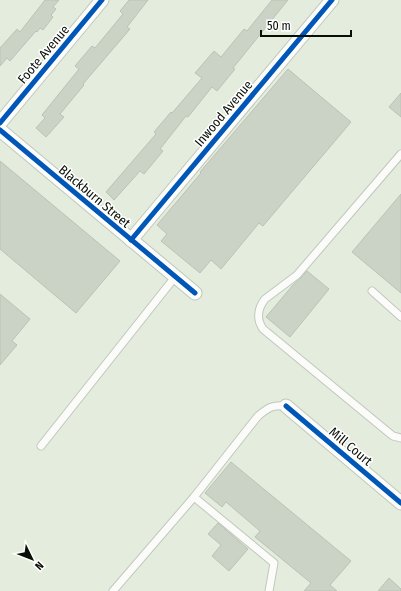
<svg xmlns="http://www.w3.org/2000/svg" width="401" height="591" viewBox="0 0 401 591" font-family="'Fira Sans Condensed',sans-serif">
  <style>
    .building { fill: #cbd3c6; stroke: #bbc2b6 }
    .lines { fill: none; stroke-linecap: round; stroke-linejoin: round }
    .service-casing { stroke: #c1c7bc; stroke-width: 9 }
    .minor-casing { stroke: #c1c7bc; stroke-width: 15 }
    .service { stroke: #fbfcfa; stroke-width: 7 }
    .minor { stroke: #fbfcfa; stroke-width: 13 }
    .cycleway-casing { stroke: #fff; stroke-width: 8 }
    .cycleway { stroke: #0057b8; stroke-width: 5 }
    .labels { text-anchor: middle; stroke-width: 3; stroke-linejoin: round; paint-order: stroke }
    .street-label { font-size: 13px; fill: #090e06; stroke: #fff }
  </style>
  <rect width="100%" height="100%" fill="#e3ecdd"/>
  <g class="building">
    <polygon points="45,0 59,0 53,7 56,9 51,15 53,17 43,30 40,28 37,32 36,31 10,61 7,58 0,66 0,48 17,29 20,32"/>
    <polygon points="129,0 148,0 127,27 130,29 83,84 84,85 60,114 64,117 46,137 36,128 45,118 42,115 79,69 75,66 92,46 95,48 123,14 120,11"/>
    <polygon points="272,0 288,0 233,68 235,69 217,91 212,87 188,117 186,116 160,149 163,151 144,174 140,171 114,200 106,192 156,134 154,132 171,112 172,113 202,78 195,73 214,51 221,57 244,29 247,31"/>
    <polygon points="288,69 351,122 263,226 259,223 221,269 211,260 200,273 161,241 167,234 157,225 201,173 200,172"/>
    <polygon points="401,93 401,117 389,107"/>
    <polygon points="0,161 120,261 76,313 0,249"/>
    <polygon points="401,194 401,293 352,252"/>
    <polygon points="307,271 329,289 290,337 266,317 293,285 301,278"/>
    <polygon points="0,294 30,319 12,341 17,345 0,365"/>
    <polygon points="231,462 351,561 330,585 337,591 304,591 311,583 255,537 260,531 226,502 222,507 205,493"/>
    <polygon points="218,523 248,549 229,571 212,556 221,545 208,534"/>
    <polygon points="389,578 401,589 401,591 378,591"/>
  </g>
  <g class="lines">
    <g class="service-casing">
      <g id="service">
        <path d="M401,154L297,275L265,299C258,308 256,319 263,329L388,432L393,436L401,438"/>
        <polyline points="372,291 401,317"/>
        <polyline points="41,446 175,277"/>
        <polyline points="194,497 274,563 269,591"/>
        <path d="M113,591L194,497L258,416C269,407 272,405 286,406"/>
      </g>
    </g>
    <g class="minor-casing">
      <g id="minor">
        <polyline points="0,123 102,0"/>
        <polyline points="0,130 195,293"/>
        <polyline points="131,240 332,0"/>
        <polyline points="286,406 401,503"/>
      </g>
    </g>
    <use href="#service" class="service"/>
    <use href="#minor" class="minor"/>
    <g class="cycleway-casing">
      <g id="cycleway">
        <polyline points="0,123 102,0"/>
        <polyline points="0,130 195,293"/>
        <polyline points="131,240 332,0"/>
        <polyline points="286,406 401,503"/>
      </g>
    </g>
    <use href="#cycleway" class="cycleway"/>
  </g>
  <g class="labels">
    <g class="street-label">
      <text transform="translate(43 54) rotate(-50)" y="5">Foote Avenue</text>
      <text transform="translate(223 113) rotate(-50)" y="5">Inwood Avenue</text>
      <text transform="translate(95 196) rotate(40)" y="5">Blackburn Street</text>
      <text transform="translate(351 446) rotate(40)" y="5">Mill Court</text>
    </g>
  </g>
  <g transform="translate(32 559) rotate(133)" stroke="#ffffff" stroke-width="3" paint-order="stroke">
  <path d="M0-3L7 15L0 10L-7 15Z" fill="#090e06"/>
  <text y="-6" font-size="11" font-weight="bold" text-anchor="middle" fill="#090e06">N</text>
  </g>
  <path d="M261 30v6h90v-6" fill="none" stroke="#090e06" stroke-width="2"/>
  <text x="267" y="30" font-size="12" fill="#090e06" stroke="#ffffff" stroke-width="3" paint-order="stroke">50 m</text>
</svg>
